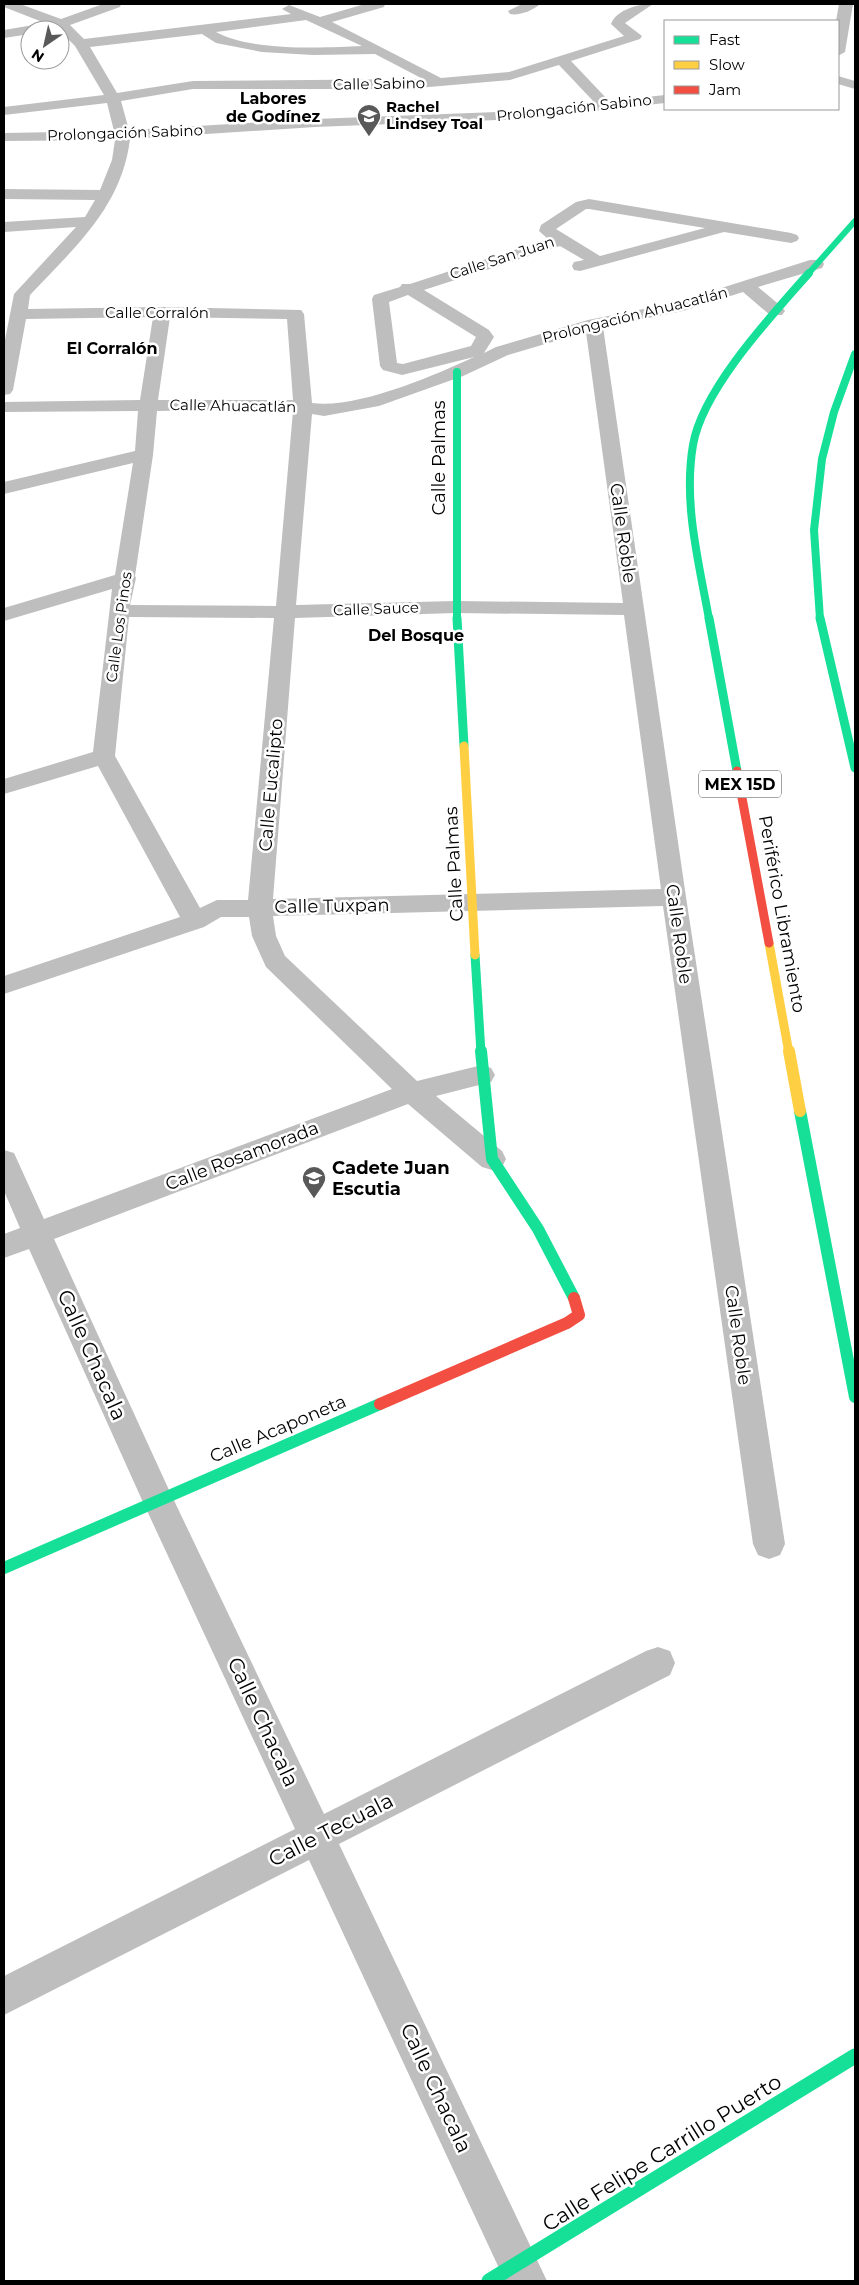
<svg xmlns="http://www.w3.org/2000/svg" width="859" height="2285" viewBox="0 0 859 2285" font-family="Montserrat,sans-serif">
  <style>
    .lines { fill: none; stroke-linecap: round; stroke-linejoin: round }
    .street { fill: #bebebe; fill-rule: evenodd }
    .fast-far4 { stroke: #16e098; stroke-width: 6 }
    .fast-far3 { stroke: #16e098; stroke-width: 8 }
    .fast-far2 { stroke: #16e098; stroke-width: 9 }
    .fast-far1 { stroke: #16e098; stroke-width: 12 }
    .fast { stroke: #16e098; stroke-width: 15 }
    .slow-far1 { stroke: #ffcf43; stroke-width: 9 }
    .slow { stroke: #ffcf43; stroke-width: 12 }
    .jam-far1 { stroke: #f24e42; stroke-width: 9 }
    .jam { stroke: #f24e42; stroke-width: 12 }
    .labels { text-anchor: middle; stroke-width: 5; stroke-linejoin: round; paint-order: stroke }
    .far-street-label { font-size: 15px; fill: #000; stroke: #fff }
    .far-poi-label { font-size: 15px; font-weight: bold; fill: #000; stroke: #fff; text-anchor: start }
    .far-neighbourhood-label { font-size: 16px; font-weight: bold; fill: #000; stroke: #fff }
    .shield { fill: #fff; stroke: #4c4c4c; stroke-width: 1 }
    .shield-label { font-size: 16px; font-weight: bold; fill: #000 }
    .street-label { font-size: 18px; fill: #000; stroke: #fff }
    .poi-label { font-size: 18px; font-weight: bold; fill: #000; stroke: #fff; text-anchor: start }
    .near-street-label { font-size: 21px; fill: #000; stroke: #fff }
  </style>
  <rect width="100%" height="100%" fill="#fff"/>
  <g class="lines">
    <g class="street">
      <path d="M4,4H20L61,19L103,4H121L120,7L70,25L84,39L291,14L282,9L289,5L320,17L365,4H385L384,7L332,22L441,78L509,72L624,36L611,24C617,9 639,4 653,4L625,23L642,36L640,39L571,61L609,101L665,95V103L522,119L315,127L130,139C122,207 74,248 30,295L28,309L162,307L301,310L304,314L312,403C357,409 433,376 474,357L402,375L383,370L380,366L372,299L374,295L400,287L402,284H410L548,239L539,231L541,225L576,202L589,199L791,233L797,235L799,238L797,241L791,243L724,232L580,271L574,270L572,266L574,262L584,260L560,246L424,290L489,330L494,337L484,353L496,347L588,320L674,303L810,260H822L824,264L822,268L758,287L782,307L785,311L782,315H770L743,292L683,311L603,327L686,897L785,1544L780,1555L769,1559L758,1555L753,1544L663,906L273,916L276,936L285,956L417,1081L482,1065L491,1068L495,1075L491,1082L436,1096L502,1151L506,1159L502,1167L492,1170L482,1167L408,1104L54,1239L169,1490L324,1814L646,1651L658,1647L670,1651L675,1663L670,1675L339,1844L547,2281H505L309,1860L4,2015V1976L295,1829L142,1500L29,1249L4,1258V1234L20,1228L4,1191V1150L14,1153L44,1219L392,1089L266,967L252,936L249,917H221L204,927L4,994V976L180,917L98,766L4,794V779L93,752L112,589L4,621V608L115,575L133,463L4,494V482L135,451L138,411L4,412V402L140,400L153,317L26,319L13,390L10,394L4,395V345L14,294L76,227L4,232V222L85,217L95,200L4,199V189L100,190L112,160L115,140L4,141V133L114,131L107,103L4,115V107L104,95L75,46L58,29L30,30V34L4,38V30L45,23L4,7ZM306,20L362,46C322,48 250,51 216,32ZM202,34L216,43L262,52L313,55L375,54L423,79L193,81L117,93L90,47ZM559,65L595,103L522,111L315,119L129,130L121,101L193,89H406L510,80ZM586,209H589L705,228L600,256L556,229ZM408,295L476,337L471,346L403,364L397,363L389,302ZM170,317L287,319L293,400H158ZM586,332L623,603L456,601L296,605L312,414L324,416L379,406L463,376L508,355ZM285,409L293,411L276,606L130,605L136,578L135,576L153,455L157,411ZM456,613L624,615L661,889L273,899L295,618ZM129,617L274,618L248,900H217L200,908L115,756Z"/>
      <path d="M522,4H540C534,10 519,16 510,14L508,11Z"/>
      <polygon points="839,4 853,4 845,52 838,56 836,21"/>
      <polygon points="838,76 855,81 855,89 838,84"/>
    </g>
    <polyline class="fast-far4" points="808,274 855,221"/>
    <g class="fast-far3">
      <polyline points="457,619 457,372"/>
      <path d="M709,619C699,563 683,503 693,445C702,390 772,315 809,273"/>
      <polyline points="820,619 814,530 822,459 834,412 855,354"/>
    </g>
    <g class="fast-far2">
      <polyline points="457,618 464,746"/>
      <polyline points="709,618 737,771"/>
      <polyline points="820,618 855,768"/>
      <polyline points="475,955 481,1053"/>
    </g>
    <g class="fast-far1">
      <polyline points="481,1051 492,1159 538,1229 574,1298"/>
      <polyline points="800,1111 855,1397"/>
      <polyline points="4,1568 380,1404"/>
    </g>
    <polyline class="fast" points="489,2281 855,2056"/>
    <g class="slow-far1">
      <polyline points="464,746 475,955"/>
      <polyline points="769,943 789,1053"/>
    </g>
    <polyline class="slow" points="789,1051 800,1111"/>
    <polyline class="jam-far1" points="737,771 769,943"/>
    <polyline class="jam" points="380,1404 567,1323 579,1315 574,1298"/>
  </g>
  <defs>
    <g id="school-pin" transform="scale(1.25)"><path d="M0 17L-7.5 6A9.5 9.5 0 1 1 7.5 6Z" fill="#595959" stroke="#fff"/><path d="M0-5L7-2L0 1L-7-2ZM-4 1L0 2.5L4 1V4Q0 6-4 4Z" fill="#fff"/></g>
  </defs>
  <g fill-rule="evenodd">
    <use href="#school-pin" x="369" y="116"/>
    <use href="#school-pin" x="314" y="1178"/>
  </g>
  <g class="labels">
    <g class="far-street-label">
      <text transform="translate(379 84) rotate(-1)" y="5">Calle Sabino</text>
      <text transform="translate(574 108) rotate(-6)" y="5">Prolongación Sabino</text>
      <text transform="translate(125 133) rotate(-2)" y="5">Prolongación Sabino</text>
      <text transform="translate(502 258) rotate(-18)" y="5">Calle San Juan</text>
      <text x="157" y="318">Calle Corralón</text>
      <text transform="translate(635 315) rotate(-14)" y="5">Prolongación Ahuacatlán</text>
      <text transform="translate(233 406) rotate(1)" y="5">Calle Ahuacatlán</text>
      <text transform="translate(376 609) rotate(-2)" y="5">Calle Sauce</text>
      <text transform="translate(119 627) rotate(-82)" y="5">Calle Los Pinos</text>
    </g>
    <g class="far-poi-label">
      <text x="386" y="112">Rachel<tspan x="386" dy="17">Lindsey Toal</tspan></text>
    </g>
    <g class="far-neighbourhood-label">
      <text x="273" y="104">Labores<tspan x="273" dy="18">de Godínez</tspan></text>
      <text x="112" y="354">El Corralón</text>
      <text x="416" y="641">Del Bosque</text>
    </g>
    <rect class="shield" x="699" y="770.5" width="82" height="27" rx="4"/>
    <g class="shield-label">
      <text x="740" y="790">MEX 15D</text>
    </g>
    <g class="street-label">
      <text transform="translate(439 458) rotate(-90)" y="6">Calle Palmas</text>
      <text transform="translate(623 533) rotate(82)" y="6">Calle Roble</text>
      <text transform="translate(271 785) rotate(-85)" y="6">Calle Eucalipto</text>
      <text transform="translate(454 864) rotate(-93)" y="6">Calle Palmas</text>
      <text transform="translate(332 906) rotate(-1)" y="6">Calle Tuxpan</text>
      <text transform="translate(782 914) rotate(80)" y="6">Periférico Libramiento</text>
      <text transform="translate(679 934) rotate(82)" y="6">Calle Roble</text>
      <text transform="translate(242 1156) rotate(-21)" y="6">Calle Rosamorada</text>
      <text transform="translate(738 1335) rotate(82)" y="6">Calle Roble</text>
      <text transform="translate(278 1429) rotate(-23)" y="6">Calle Acaponeta</text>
    </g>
    <g class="poi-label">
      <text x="332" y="1174">Cadete Juan<tspan x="332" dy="21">Escutia</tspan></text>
    </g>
    <g class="near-street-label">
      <text transform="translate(92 1355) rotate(66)" y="7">Calle Chacala</text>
      <text transform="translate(263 1722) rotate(65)" y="7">Calle Chacala</text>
      <text transform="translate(331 1830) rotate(-27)" y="7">Calle Tecuala</text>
      <text transform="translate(436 2088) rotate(65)" y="7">Calle Chacala</text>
      <text transform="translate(662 2153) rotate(-32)" y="7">Calle Felipe Carrillo Puerto</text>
    </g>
  </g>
  <rect width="859" height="2285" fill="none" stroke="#000000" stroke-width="10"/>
  <rect x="664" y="20" width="175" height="90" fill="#ffffff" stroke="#999999"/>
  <rect x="674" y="36" width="25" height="8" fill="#16e098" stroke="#999999"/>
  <text x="709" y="45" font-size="15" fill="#000000">Fast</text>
  <rect x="674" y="61" width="25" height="8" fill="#ffcf43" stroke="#999999"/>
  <text x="709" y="70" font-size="15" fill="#000000">Slow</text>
  <rect x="674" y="86" width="25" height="8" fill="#f24e42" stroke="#999999"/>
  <text x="709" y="95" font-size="15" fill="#000000">Jam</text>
  <g transform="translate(45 45) rotate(214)"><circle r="24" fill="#ffffff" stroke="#999999"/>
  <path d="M0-4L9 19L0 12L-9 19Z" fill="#595959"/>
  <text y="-8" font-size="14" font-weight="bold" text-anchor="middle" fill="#000000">N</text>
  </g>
</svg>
